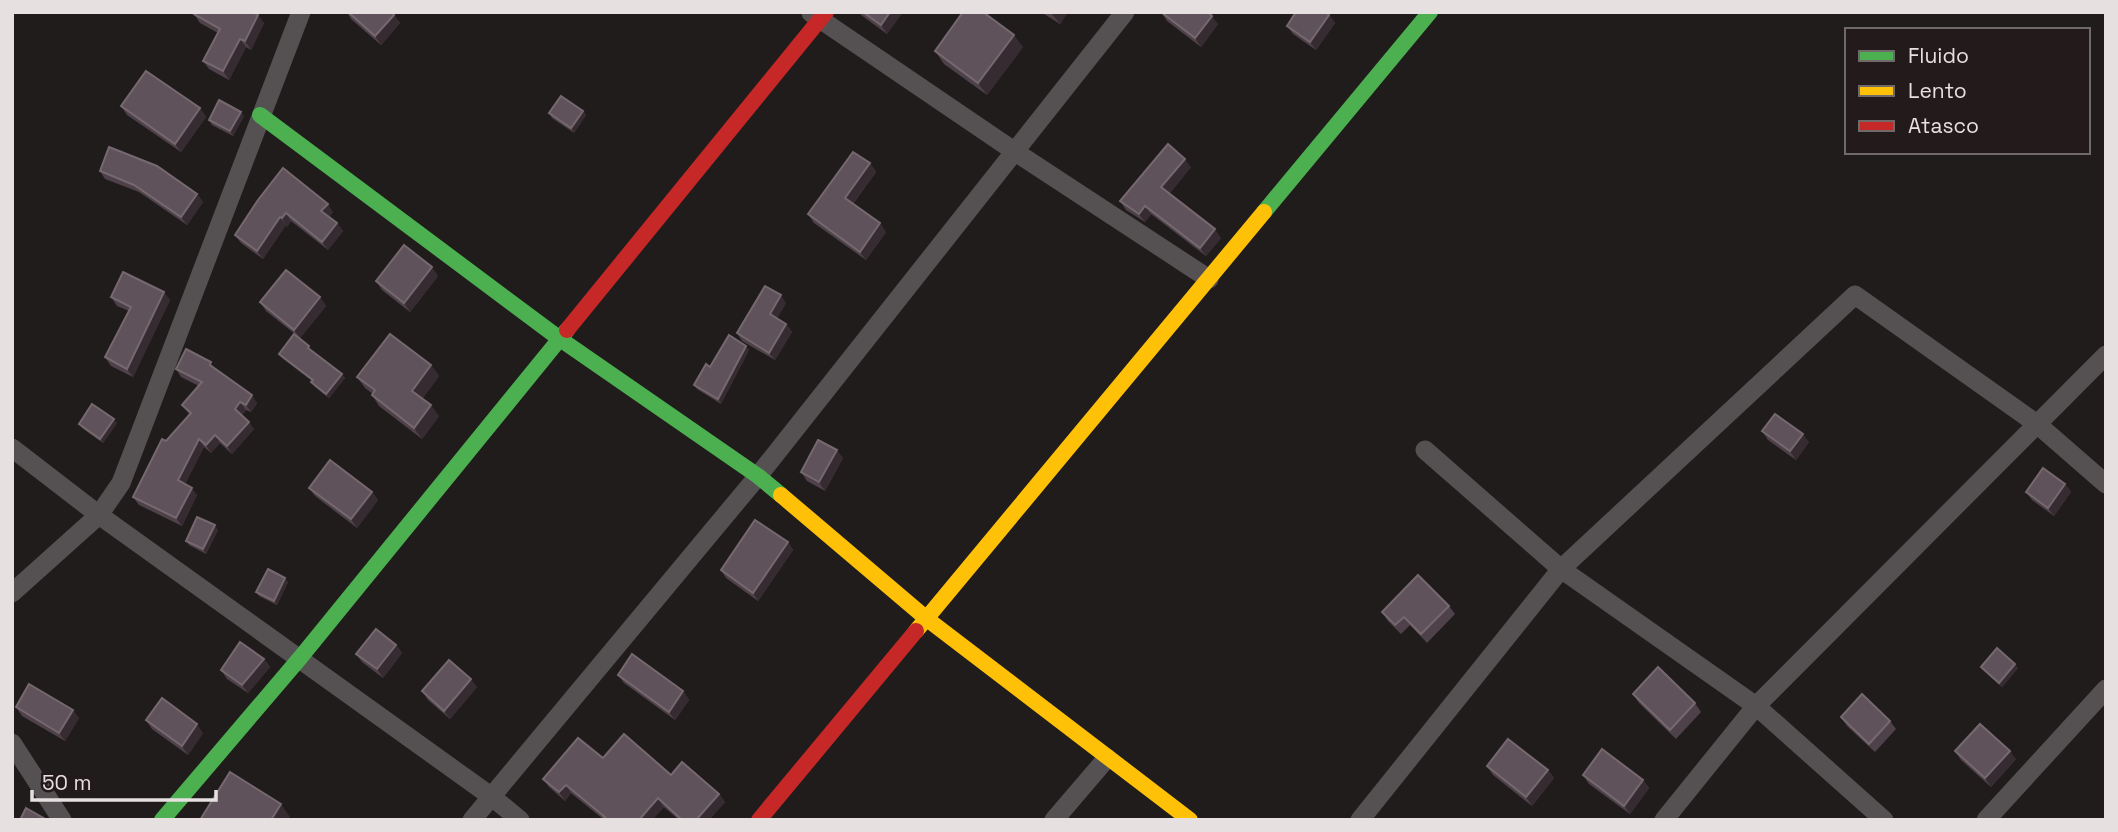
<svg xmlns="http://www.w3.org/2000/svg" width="2118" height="832" viewBox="0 0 2118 832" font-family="'Space Grotesk',sans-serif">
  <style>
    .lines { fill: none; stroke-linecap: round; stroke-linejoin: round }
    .street { stroke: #555152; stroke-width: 19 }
    .fast { stroke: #4caf50; stroke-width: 16 }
    .slow { stroke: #ffc107; stroke-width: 16 }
    .jam { stroke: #c62828; stroke-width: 16 }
    .wall { fill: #4f4149 }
    .shaded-wall { fill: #362b30 }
    .building { fill: #60525a; stroke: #75686f; stroke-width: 2 }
  </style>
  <rect width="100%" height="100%" fill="#201c1c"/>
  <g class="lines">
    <g class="street">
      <polyline points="811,13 1014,151 1209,279"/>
      <polyline points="12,448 99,515 492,797 520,820"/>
      <polyline points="1425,450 1561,569 1756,706 1884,820"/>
      <polyline points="12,593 99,515 121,483 301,12"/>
      <polyline points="12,743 62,820"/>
      <polyline points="472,820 758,476 1125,12"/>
      <polyline points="1054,820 1107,758"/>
      <polyline points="1360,820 1561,569 1855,295 2037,424 2106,484"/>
      <polyline points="1664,820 1756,706 2106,355"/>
      <polyline points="1986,820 2106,689"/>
    </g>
    <g class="fast">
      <polyline points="260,115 560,339 758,476 781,495"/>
      <polyline points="1264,212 1430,12"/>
      <polyline points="162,820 300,658 567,330"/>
    </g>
    <g class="slow">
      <polyline points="781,495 927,619 1190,820"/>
      <polyline points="916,631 1264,212"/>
    </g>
    <g class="jam">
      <polyline points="567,330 826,12"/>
      <polyline points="759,820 916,631"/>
    </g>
  </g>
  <g class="wall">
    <polygon points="347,12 391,12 400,23 381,45 351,19"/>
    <polygon points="859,12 902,12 902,13 887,34 861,15"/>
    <polygon points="963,12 986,12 985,13 1023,47 987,95 944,64 935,51"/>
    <polygon points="1041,12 1068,12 1060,24"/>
    <polygon points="1161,12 1218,24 1201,47 1167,21"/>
    <polygon points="194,14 264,23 251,50 246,47 229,80 209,69 203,61 218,33 200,23"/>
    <polygon points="1329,15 1335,23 1316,50 1293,34 1287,26"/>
    <polygon points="121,106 200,108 206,117 181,152 127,115"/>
    <polygon points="583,111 586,115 574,133 552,118 549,113"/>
    <polygon points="244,116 233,136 212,125 209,120"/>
    <polygon points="870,163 876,172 853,204 886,232 866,260 814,223 808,214"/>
    <polygon points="1191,167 1169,194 1221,238 1206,256 1151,214 1145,222 1126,210 1120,201"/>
    <polygon points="100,171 197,194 203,202 187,225 139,192 105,179"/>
    <polygon points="258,200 333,212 329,217 337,223 343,231 328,250 291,221 287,227 286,225 263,259 241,243 235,235"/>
    <polygon points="438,276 410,312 382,290 376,281"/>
    <polygon points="111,297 170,300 133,377 111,366 105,357 129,311 117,306"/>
    <polygon points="320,297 326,306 300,338 266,311 260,302"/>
    <polygon points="786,303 777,318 786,324 792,332 775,360 742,341 737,333"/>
    <polygon points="749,350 721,404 697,389 694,385 710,367"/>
    <polygon points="312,351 342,374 345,378 329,398 314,386 311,382 312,381 282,358 279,354"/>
    <polygon points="431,365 439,376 422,399 439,416 422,439 379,406 372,395 373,394 365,388 357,377"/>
    <polygon points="176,369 216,369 257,403 251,412 246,410 242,415 254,429 232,454 220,443 211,453 204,447 185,484 197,495 182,526 139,505 133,497 166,441 190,415 182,405 199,386 181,377"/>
    <polygon points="117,423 103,443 82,428 79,424"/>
    <polygon points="1762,431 1809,442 1796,460 1768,440"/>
    <polygon points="843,458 825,491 807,481 801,472"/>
    <polygon points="2065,484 2071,492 2054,516 2032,500 2026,492"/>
    <polygon points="309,488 372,492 378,500 357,528 315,496"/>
    <polygon points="218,530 206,554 189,545 186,541"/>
    <polygon points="788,542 793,550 758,601 726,578 721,570"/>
    <polygon points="288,582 277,605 259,596 256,592"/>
    <polygon points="1449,606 1455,614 1427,643 1410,625 1401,634 1388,621 1382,612"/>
    <polygon points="396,645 402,653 383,678 362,662 356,654"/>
    <polygon points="264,659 270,667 248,693 227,679 221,670"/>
    <polygon points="1981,667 2018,668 2002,687 1984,671"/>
    <polygon points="618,675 683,691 689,700 675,720 624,683"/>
    <polygon points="477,687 450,719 428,700 422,691"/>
    <polygon points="1633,694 1695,703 1701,712 1676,739 1639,703"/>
    <polygon points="16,707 79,718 65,741 22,716"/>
    <polygon points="1841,717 1890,721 1896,729 1875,752 1847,726"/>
    <polygon points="146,720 203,733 188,755 152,729"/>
    <polygon points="1955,751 2016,759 1991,787 1961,760"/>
    <polygon points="603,758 671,775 719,794 725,802 709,820 679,820 664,807 652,820 602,820 603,819 571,793 565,801 549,787 543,779"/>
    <polygon points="1487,766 1548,770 1554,778 1532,806 1493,775"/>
    <polygon points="1583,775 1643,780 1649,788 1630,814 1589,784"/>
  </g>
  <g class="shaded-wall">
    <polygon points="890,12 902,13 887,34 881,25"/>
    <polygon points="1053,12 1068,12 1060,24 1052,14"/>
    <polygon points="258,15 264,23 251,50 245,41"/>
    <polygon points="394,15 400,23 381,45 375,36"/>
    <polygon points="1329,15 1335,23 1316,50 1310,42"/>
    <polygon points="1212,16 1218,24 1201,47 1195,38"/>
    <polygon points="1014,35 1023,47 987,95 978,83"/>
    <polygon points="240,39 246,47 229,80 223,71"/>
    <polygon points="200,108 206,117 181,152 175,144"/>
    <polygon points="583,111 586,115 574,133 571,128"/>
    <polygon points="241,112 244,116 233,136 230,131"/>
    <polygon points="1185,159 1191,167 1167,196 1161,187"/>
    <polygon points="870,163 876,172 851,206 845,198"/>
    <polygon points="197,194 203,202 187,225 181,217"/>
    <polygon points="328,204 333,212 327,219 321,211"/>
    <polygon points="1145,206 1151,214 1145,222 1139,214"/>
    <polygon points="286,213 291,221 287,227 282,218"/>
    <polygon points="280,217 286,225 263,259 257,251"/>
    <polygon points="337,223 343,231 328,250 322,242"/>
    <polygon points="880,223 886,232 866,260 860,252"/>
    <polygon points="1215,229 1221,238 1206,256 1200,248"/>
    <polygon points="432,267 438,276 410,312 404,303"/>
    <polygon points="164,292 170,300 133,377 127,369"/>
    <polygon points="781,295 786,303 775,322 770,314"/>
    <polygon points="320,297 326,306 300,338 294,330"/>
    <polygon points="786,324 792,332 775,360 769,353"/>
    <polygon points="746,346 749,350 721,404 718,399"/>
    <polygon points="431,365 439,376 420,402 412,391"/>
    <polygon points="342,374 345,378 329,398 326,394"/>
    <polygon points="252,395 257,403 251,412 246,405"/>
    <polygon points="240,402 246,410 241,417 235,409"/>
    <polygon points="431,405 439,416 422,439 414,428"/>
    <polygon points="114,419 117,423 103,443 100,439"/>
    <polygon points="249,422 254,429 232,454 227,446"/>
    <polygon points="1803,434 1809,442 1796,460 1790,451"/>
    <polygon points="215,435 220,443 211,453 206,445"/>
    <polygon points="199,439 204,447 183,488 178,480"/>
    <polygon points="837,450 843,458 825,491 819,482"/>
    <polygon points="2065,484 2071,492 2054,516 2048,508"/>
    <polygon points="192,488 197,495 182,526 176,518"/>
    <polygon points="372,492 378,500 357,528 351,519"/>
    <polygon points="215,525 218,530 206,554 203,549"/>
    <polygon points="788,542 793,550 758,601 753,593"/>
    <polygon points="285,578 288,582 277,605 274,601"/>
    <polygon points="396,645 402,653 383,678 377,669"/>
    <polygon points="264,659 270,667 248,693 242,685"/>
    <polygon points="2015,664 2018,668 2002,687 1999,683"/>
    <polygon points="471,679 477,687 450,719 444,711"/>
    <polygon points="683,691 689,700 675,720 669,712"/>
    <polygon points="73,710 79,718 65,741 59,733"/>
    <polygon points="197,724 203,733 188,755 182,746"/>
    <polygon points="2010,751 2016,759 1991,787 1985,778"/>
    <polygon points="1548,770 1554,778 1532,806 1526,797"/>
    <polygon points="1643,780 1649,788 1630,814 1624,806"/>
    <polygon points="566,785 571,793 565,801 559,792"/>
    <polygon points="719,794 725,802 709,820 696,820"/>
    <polygon points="658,798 664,807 652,820 639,820"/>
    <polygon points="281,804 290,817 288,820 271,820"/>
  </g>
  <g class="building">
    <polygon points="195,12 253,12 258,15 245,41 240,39 223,71 203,61 220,29 194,14"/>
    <polygon points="348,12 391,12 394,15 375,36"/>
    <polygon points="863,12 890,12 881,25"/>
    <polygon points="963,12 983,12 1014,35 978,83 935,51"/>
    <polygon points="1161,12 1208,12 1212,16 1195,38"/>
    <polygon points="1296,12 1325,12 1329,15 1310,42 1287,26"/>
    <polygon points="146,71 200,108 175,144 121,106"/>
    <polygon points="561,96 583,111 571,128 549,113"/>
    <polygon points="219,100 241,112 230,131 209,120"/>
    <polygon points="1168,144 1185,159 1161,187 1215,229 1200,248 1145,206 1139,214 1120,201"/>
    <polygon points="109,147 157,166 197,194 181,217 134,185 100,171"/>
    <polygon points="853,152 870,163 845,198 880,223 860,252 808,214"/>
    <polygon points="283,168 328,204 321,211 337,223 322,242 286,213 282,218 280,217 257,251 235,235 258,200"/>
    <polygon points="404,245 432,267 404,303 376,281"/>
    <polygon points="286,270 320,297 294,330 260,302"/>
    <polygon points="123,272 164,292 127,369 105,357 131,307 111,297"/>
    <polygon points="765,286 781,295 770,314 786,324 769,353 737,333"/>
    <polygon points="294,334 309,346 308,348 342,374 326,394 311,382 313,380 279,354"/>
    <polygon points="390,334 431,365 412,391 431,405 414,428 372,395 375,390 357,377"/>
    <polygon points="729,335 746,346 718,399 694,385 706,364 710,367"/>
    <polygon points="186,349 211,362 210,365 252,395 246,405 240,402 235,409 249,422 227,446 215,435 206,445 199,439 178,480 192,488 176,518 133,497 162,439 166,441 191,413 182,405 202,382 176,369"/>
    <polygon points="92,404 114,419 100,439 79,424"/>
    <polygon points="1775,414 1803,434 1790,451 1762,431"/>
    <polygon points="818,440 837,450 819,482 801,472"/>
    <polygon points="330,460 372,492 351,519 309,488"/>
    <polygon points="2043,468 2065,484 2048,508 2026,492"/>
    <polygon points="197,517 215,525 203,549 186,541"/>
    <polygon points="755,520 788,542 753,593 721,570"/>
    <polygon points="268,569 285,578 274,601 256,592"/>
    <polygon points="1418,575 1449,606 1421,634 1404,617 1395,625 1382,612"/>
    <polygon points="376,629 396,645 377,669 356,654"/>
    <polygon points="240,642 264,659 242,685 221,670"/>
    <polygon points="1997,648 2015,664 1999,683 1981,667"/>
    <polygon points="632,654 683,691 669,712 618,675"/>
    <polygon points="449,660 471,679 444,711 422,691"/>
    <polygon points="1658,667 1695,703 1670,730 1633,694"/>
    <polygon points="29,684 73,710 59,733 16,707"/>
    <polygon points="1862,694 1890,721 1869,744 1841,717"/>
    <polygon points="162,698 197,724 182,746 146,720"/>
    <polygon points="1980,724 2010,751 1985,778 1955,751"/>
    <polygon points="624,734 671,775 682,762 719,794 696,820 682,820 658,798 639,820 602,820 605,817 566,785 559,792 543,779 578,738 603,758"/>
    <polygon points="1508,739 1548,770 1526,797 1487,766"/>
    <polygon points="1602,749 1643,780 1624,806 1583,775"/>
    <polygon points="230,772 281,804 271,820 200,820"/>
    <polygon points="26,808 47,820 20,820"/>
  </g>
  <rect width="2118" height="832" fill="none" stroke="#e6e0e1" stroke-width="28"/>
  <rect x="1845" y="28" width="245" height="126" fill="#221a1b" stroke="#70696a" stroke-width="2"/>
  <rect x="1859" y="51" width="35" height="10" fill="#4caf50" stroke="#70696a" stroke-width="2"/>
  <text x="1908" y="63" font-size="21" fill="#e6e0e1">Fluido</text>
  <rect x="1859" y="86" width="35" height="10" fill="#ffc107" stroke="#70696a" stroke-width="2"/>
  <text x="1908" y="98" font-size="21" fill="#e6e0e1">Lento</text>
  <rect x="1859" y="121" width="35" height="10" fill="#c62828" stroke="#70696a" stroke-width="2"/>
  <text x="1908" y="133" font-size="21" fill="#e6e0e1">Atasco</text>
  <path d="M32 790v10h184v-10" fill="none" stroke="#e6e0e1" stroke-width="3.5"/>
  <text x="42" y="790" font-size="21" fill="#e6e0e1" stroke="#221a1b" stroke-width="5" paint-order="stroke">50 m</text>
</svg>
